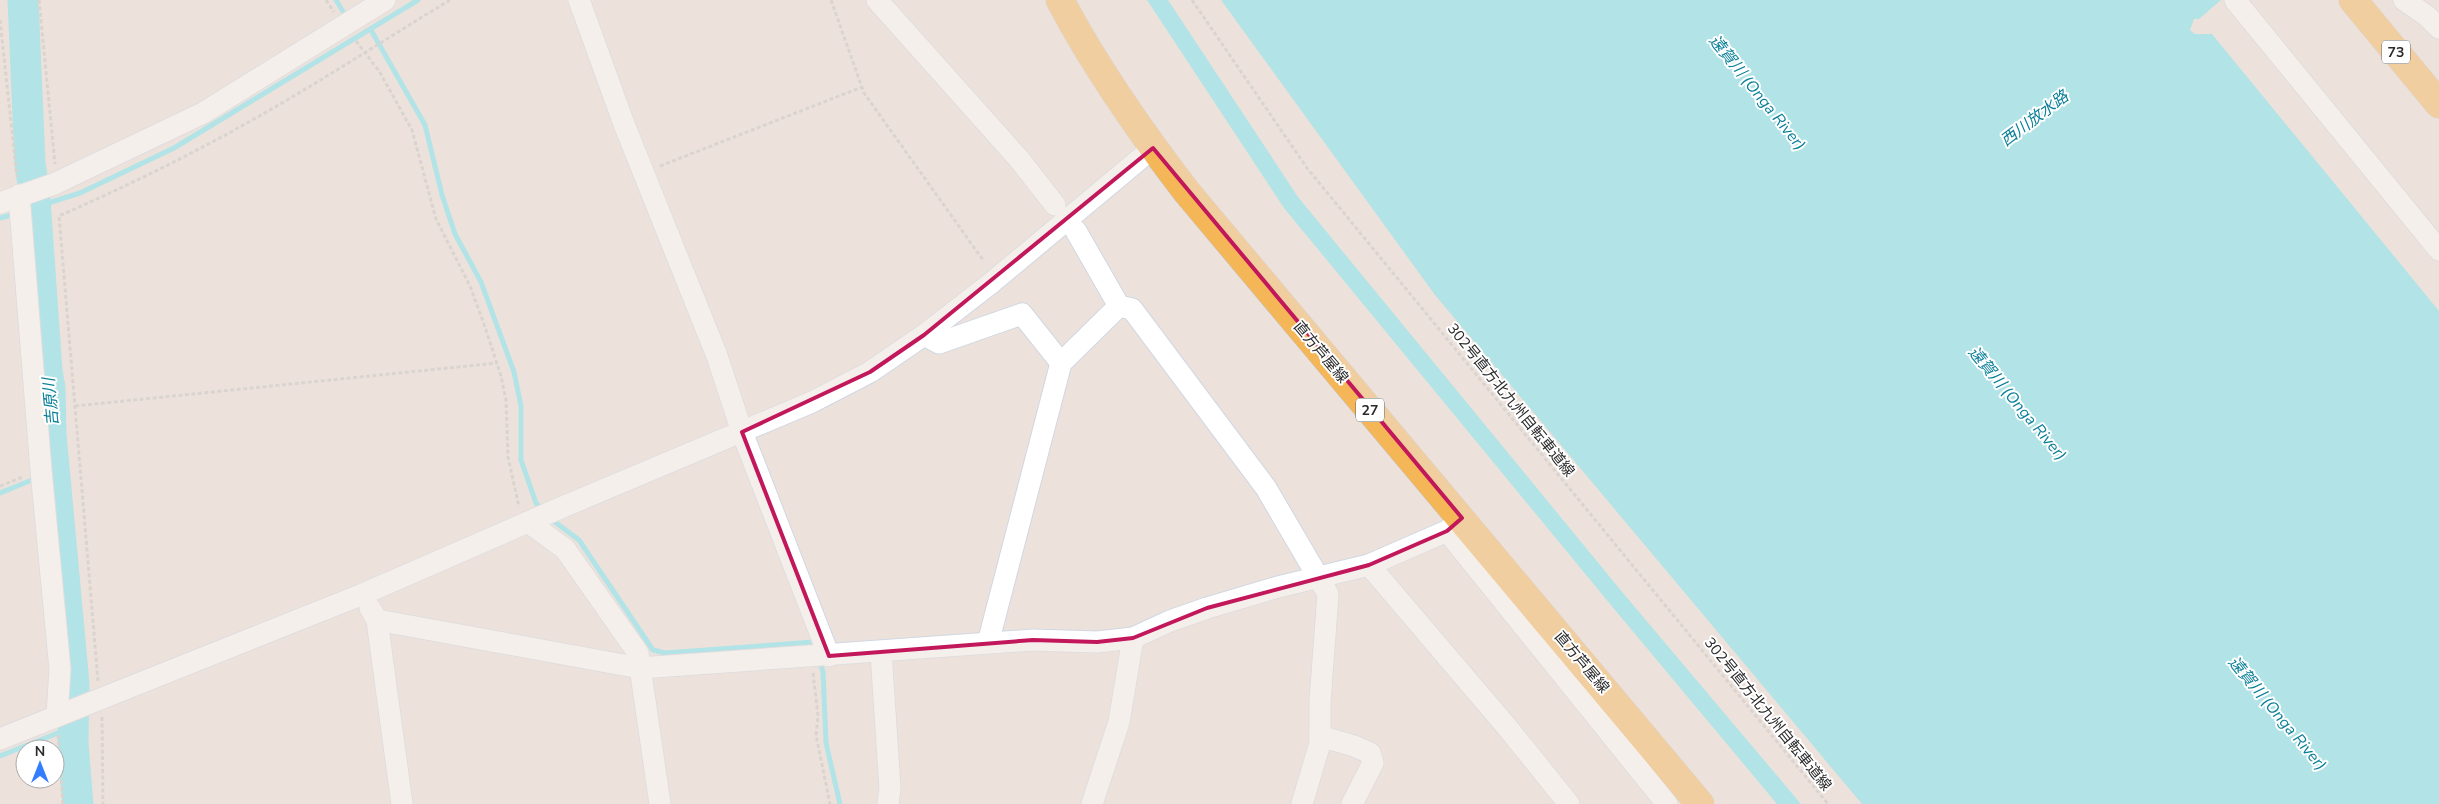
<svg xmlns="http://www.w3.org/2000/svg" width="2439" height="804" viewBox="0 0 2439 804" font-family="'Nunito Sans','Noto Sans JP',sans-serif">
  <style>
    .water { fill: #6ae5f3 }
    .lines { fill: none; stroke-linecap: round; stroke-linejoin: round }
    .stream { stroke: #6ae5f3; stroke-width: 5 }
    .river { stroke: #6ae5f3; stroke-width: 31 }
    .minor-casing { stroke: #d0d7e3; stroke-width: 23 }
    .major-casing { stroke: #c3c3c3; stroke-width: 29 }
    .path { stroke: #c3c3c3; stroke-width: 3; stroke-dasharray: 4 2.5; stroke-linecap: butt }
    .minor { stroke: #fff; stroke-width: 21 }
    .major { stroke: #f5b657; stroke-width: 28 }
    .marked { fill: none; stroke: #c2185b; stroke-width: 4; stroke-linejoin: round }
    .labels { text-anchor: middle; stroke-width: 4; stroke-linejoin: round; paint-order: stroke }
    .shield { fill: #fff; stroke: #6a6a6a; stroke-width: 1 }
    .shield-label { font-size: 14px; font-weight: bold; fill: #2a2a2a }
    .street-label { font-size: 15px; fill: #2a2a2a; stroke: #fff }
    .water-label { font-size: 16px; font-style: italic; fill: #097f98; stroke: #fff }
  </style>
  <rect width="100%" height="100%" fill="#ece2db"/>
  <g class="water">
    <polygon points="1147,0 1168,0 1298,197 1623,593 1801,804 1777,804 1610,604 1284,208"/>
    <polygon points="1221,0 2221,0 2199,19 2194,19 2190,30 2195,34 2212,34 2439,311 2439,804 1862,804 1435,295"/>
  </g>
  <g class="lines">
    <g class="stream">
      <polyline points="336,0 347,18"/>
      <polyline points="371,30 425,125 442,195 455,234 481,282 514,372 521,406 521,460 536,503 543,511"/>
      <polyline points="26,210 80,193 174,148 418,0"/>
      <polyline points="0,218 15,214"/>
      <polyline points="0,493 37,478"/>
      <polyline points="551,519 579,540 653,650 665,653 814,642 815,646"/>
      <polyline points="819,659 823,672 826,743 840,804"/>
      <polyline points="0,756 73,727"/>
    </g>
    <polyline class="river" points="23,0 30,163 35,199 47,371 50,388 51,434 74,684 73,743 78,804"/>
    <g class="minor-casing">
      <g id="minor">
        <polyline points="579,0 624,124 717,356 742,432 829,656"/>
        <polyline points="877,0 1019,159 1055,205"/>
        <polyline points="2235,0 2439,250"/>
        <polyline points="2404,0 2427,16 2439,28"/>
        <polyline points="19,195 41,470 60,669 57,716"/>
        <polyline points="0,203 54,184 203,113 385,0"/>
        <polyline points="1076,231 1119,306 1132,309 1266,488 1328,594 1320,702 1320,743 1302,804"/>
        <polyline points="924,335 939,343 1022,314 1061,363"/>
        <polyline points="528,522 565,549 638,653 660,804"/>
        <polyline points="1447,531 1667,804"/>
        <polyline points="1369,565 1507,727 1569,804"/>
        <polyline points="370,608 377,620 402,804"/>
        <polyline points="377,620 640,668 1033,640 1097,642 1133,638 1170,621 1207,608 1278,587 1369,565 1447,531 1462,518"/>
        <polyline points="988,643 1061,363 1119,306"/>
        <polyline points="881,652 890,788 888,804"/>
        <polyline points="1320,736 1354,746 1370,753 1373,763 1352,804"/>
        <polyline points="0,739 363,594 558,509 812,402 870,372 924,335 990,284 1153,148"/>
        <polyline points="1092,804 1119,722 1133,638"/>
      </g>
    </g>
    <g class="major-casing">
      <g id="major">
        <path d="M1060,0C1095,67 1140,131 1186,191L1700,804"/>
        <polyline points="2353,0 2439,104"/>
      </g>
    </g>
    <g class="path">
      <polyline points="39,0 55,164"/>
      <polyline points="326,0 334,12"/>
      <polyline points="831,0 864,93 983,260"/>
      <polyline points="1192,0 1307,168 1828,804"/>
      <polyline points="0,20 17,177"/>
      <polyline points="356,41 379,71 412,130 436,219 470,286 485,327 501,376 506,400 508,457 519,507"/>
      <polyline points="660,166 862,87"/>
      <polyline points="75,406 497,363"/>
      <polyline points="0,486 23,477"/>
      <polyline points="813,673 818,716 816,735 830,804"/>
      <path d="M98,681L59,216C111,193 162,169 212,142C294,99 371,48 450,0"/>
      <polyline points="102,717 103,804"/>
      <polyline points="58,735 63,804"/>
    </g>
    <use href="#minor" class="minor"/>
    <use href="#major" class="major"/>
  </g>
  <path d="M0 0H2439V804H0ZM1153,148L1462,518L1447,531L1369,565L1207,608L1133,638L1097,642L1033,640L829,656L742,432L870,372L924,335Z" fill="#ece2db" fill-opacity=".55" fill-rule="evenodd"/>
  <path class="marked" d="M1153,148L1462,518L1447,531L1369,565L1207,608L1133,638L1097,642L1033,640L829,656L742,432L870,372L924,335Z"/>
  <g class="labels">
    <g class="shield">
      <rect x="2382" y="40.5" width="28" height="23" rx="4"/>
      <rect x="1356" y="398.5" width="28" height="23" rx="4"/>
    </g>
    <g class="shield-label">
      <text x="2396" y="57">73</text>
      <text x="1370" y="415">27</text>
    </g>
    <g class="street-label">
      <text transform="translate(1321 352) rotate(50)" y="5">直方芦屋線</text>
      <text transform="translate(1511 400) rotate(51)" y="5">302号直方北九州自転車道線</text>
      <text transform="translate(1582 662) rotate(50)" y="5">直方芦屋線</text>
      <text transform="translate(1768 714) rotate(51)" y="5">302号直方北九州自転車道線</text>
    </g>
    <g class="water-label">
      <text transform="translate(1758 92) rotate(51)" y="6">遠賀川 (Onga River)</text>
      <text transform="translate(2034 118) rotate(-37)" y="6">西川放水路</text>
      <text transform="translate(50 402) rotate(-95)" y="6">吉原川</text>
      <text transform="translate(2018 403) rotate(50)" y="6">遠賀川 (Onga River)</text>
      <text transform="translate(2278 713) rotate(50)" y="6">遠賀川 (Onga River)</text>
    </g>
  </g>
  <g transform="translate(40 764)"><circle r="24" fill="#ffffff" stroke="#aaaaaa"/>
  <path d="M0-4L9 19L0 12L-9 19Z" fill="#357dff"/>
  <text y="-8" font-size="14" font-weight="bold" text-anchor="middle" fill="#2a2a2a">N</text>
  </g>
</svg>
